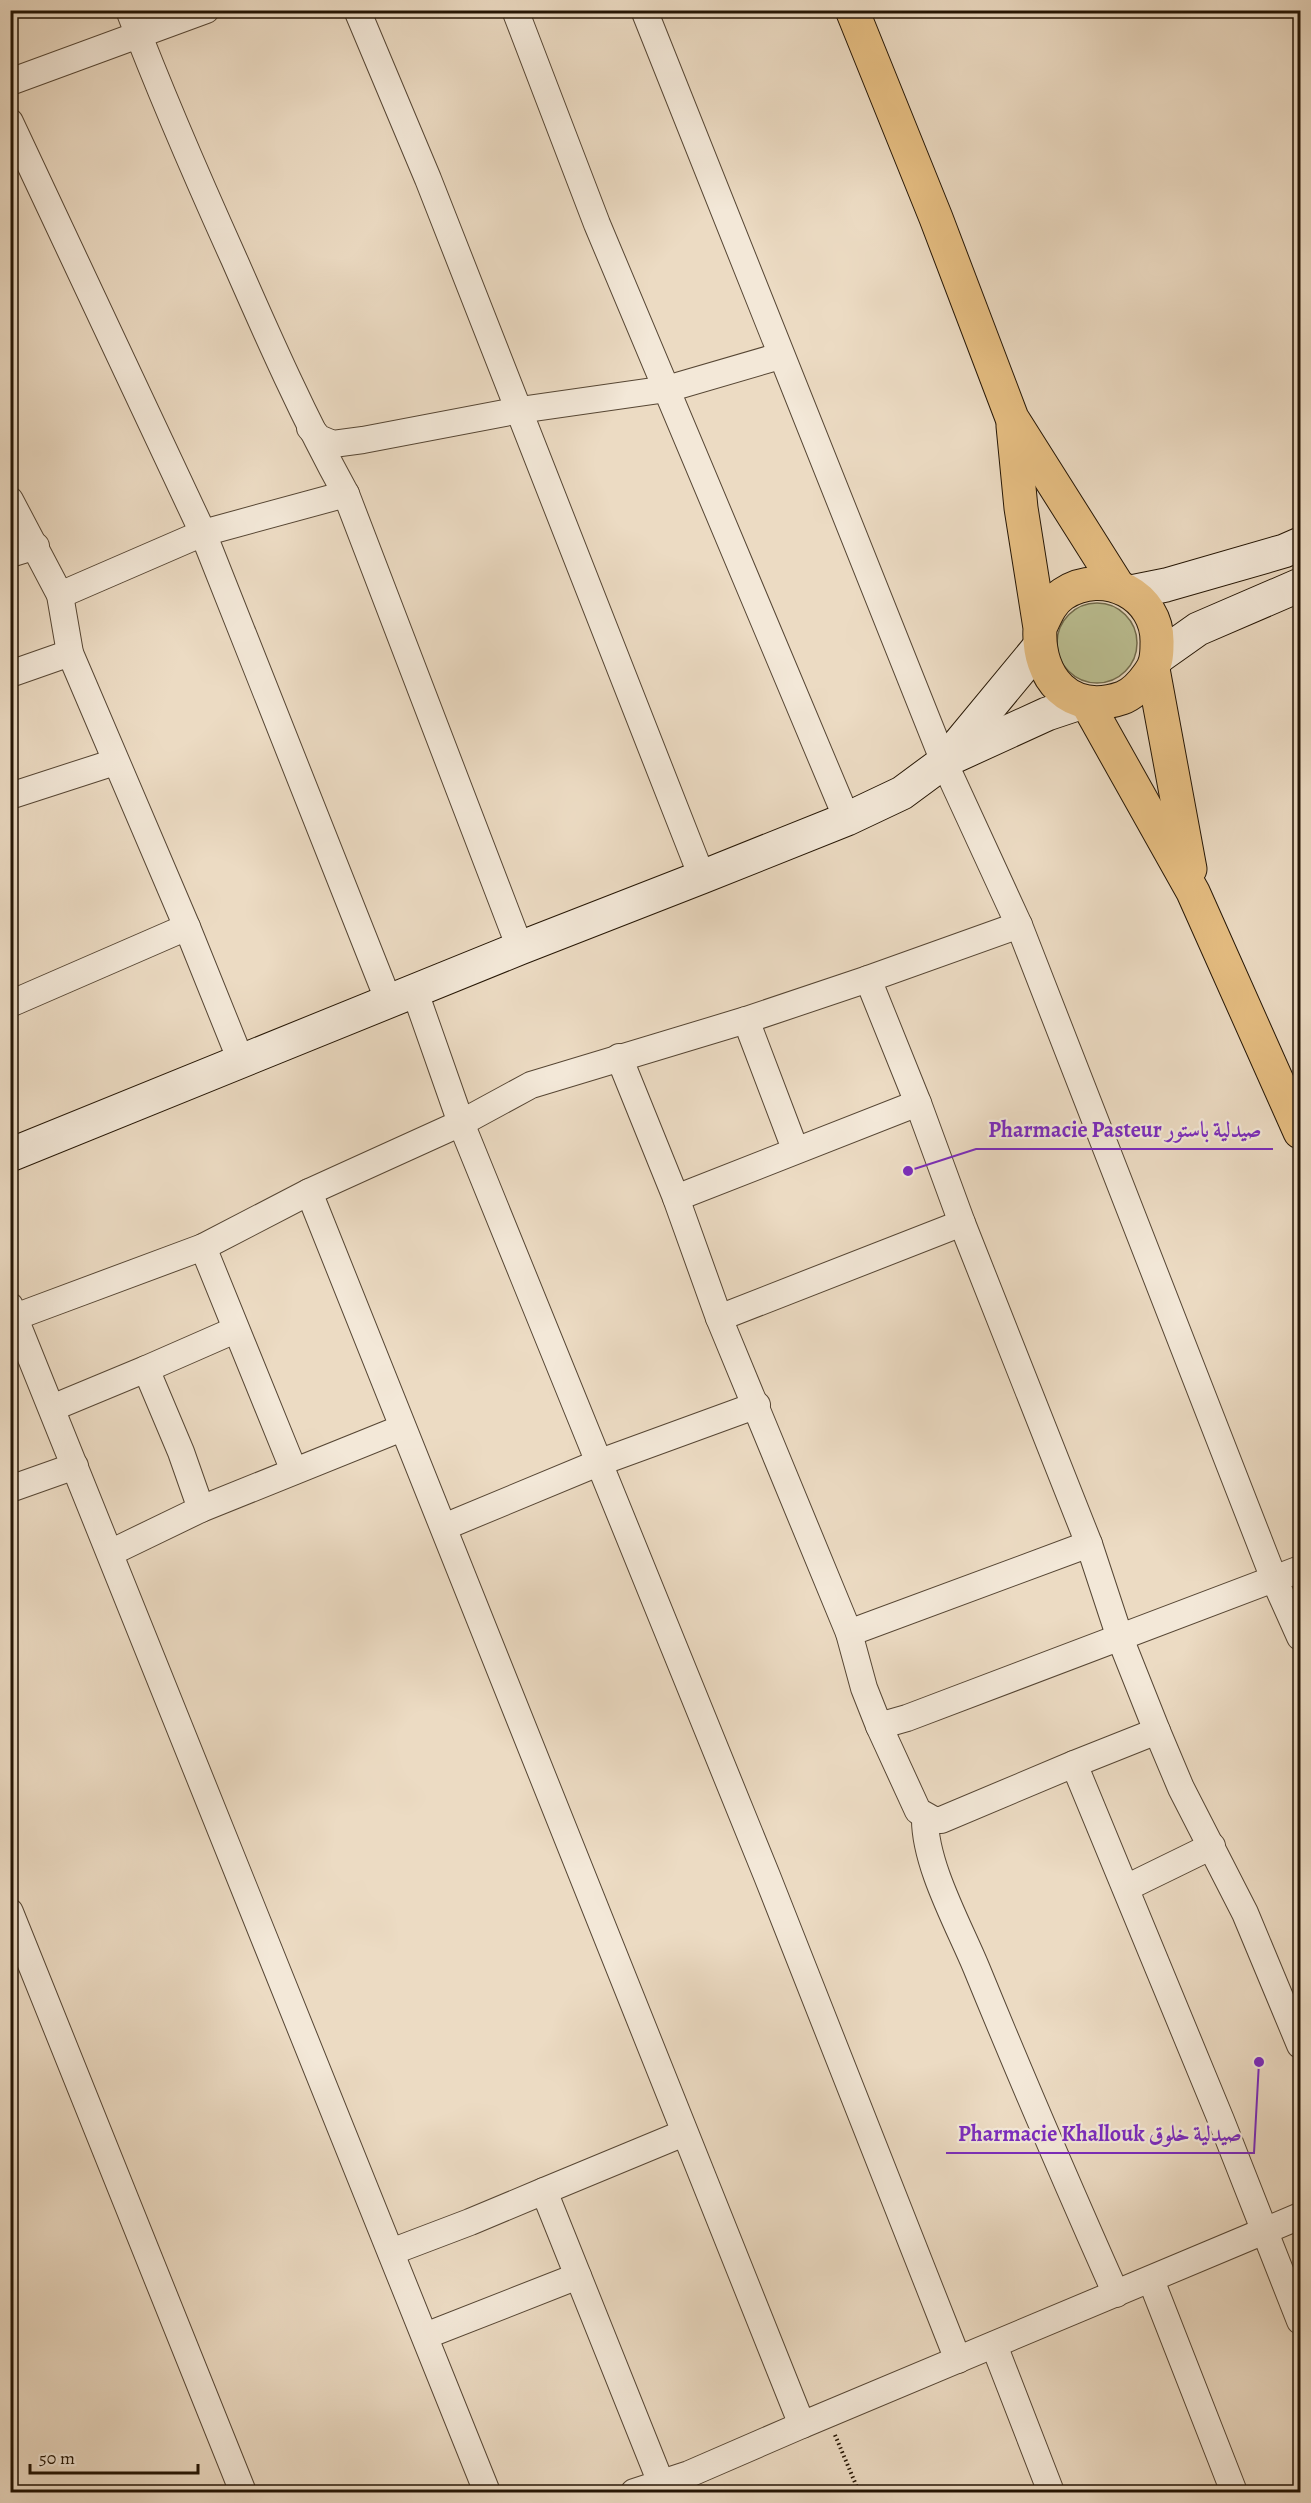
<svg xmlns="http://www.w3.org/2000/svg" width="1311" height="2503" viewBox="0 0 1311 2503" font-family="Alegreya,Amiri,serif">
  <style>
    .green { fill: #bbbf92; stroke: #706a4b; stroke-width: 1.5 }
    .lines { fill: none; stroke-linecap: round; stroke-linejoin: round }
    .street-casing { stroke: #564634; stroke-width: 28 }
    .secondary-casing { stroke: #241504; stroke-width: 35 }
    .primary-casing { stroke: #241504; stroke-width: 35 }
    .path { stroke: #241504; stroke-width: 4; stroke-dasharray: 1.5 3; stroke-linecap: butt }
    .street { stroke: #f3e8d8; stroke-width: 26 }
    .secondary { stroke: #f3e8d8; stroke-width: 33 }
    .primary { stroke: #e6be82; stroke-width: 33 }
    .leader { fill: none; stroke: #7b2cbf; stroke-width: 2 }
    .callout-dot { fill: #7b2cbf; stroke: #f3e8d8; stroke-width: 2 }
    .callout-label { font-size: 22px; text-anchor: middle; font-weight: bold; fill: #7b2cbf; stroke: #f3e8d8; stroke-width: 4.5; stroke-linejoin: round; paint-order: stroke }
  </style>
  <rect width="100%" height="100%" fill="#ecdbc3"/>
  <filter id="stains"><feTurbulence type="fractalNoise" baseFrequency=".00333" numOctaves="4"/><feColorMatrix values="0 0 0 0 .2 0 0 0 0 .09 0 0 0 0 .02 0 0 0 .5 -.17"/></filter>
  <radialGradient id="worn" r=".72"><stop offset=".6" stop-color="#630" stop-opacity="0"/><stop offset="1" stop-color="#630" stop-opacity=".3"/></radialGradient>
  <circle class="green" cx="1097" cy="643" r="40"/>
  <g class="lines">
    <g class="street-casing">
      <g id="street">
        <path d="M129,10C161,94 197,177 234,259C269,339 304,418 346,494L520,948"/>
        <polyline points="357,10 428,179 702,877"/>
        <polyline points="515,10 597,224 847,819"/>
        <polyline points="644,10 944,762 1019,925 1274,1579 1300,1637"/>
        <polyline points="10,82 206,10"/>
        <polyline points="10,122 203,533 389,1002"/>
        <polyline points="310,428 319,438 333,444 363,440 520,410 667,389 780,356"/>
        <polyline points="10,500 60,595 70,653 187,927 241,1061"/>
        <polyline points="10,554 36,546"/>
        <polyline points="60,595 203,533 346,494"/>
        <polyline points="10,674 70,653"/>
        <polyline points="10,796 115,762"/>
        <polyline points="1019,925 868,979 918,1103 962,1223 1089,1544 1120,1638 1157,1731 1181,1788 1245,1913 1300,2045"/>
        <polyline points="415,992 461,1123 767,1876 958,2360"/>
        <polyline points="10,1004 187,927"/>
        <polyline points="746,1020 795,1149"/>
        <polyline points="619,1057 676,1198 719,1318 849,1633 864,1688 879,1726 907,1718 1300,1569"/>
        <polyline points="309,1192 802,2425 1300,2216"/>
        <polyline points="676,1198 918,1103"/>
        <polyline points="203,1247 294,1471"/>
        <polyline points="10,1306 487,2492"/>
        <polyline points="15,1317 203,1247 309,1192 461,1123 531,1085 746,1020 868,979"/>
        <polyline points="719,1318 962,1223"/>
        <polyline points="146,1369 235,1330"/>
        <polyline points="52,1408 146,1369 181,1452 201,1509 402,1428"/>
        <polyline points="10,1489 75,1466"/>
        <polyline points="444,1527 598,1463 757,1405"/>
        <polyline points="110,1553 201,1509"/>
        <polyline points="849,1633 1089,1544"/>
        <polyline points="879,1726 918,1811 934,1820 941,1820 1074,1764 1157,1731"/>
        <polyline points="1074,1764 1221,2120 1300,2321"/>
        <path d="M925,1817C924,1863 958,1924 976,1967C1021,2077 1068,2186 1116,2294"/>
        <polyline points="1126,1888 1212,1846"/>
        <polyline points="10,1912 243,2492"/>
        <polyline points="544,2191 684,2133"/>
        <polyline points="391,2252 470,2222 544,2191 661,2483"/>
        <polyline points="1151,2280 1234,2492"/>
        <polyline points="425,2336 578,2276"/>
        <polyline points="994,2345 1051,2492"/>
        <polyline points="634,2492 689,2474 802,2425"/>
      </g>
    </g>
    <g class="secondary-casing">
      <g id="secondary">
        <polyline points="1131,592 1166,585 1284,551 1300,544"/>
        <polyline points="1157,658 1198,629 1300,585"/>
        <polyline points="953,757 1047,714 1083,702"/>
        <polyline points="10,1155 520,948 702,877 847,819 902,793 944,762 1039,647"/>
      </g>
    </g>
    <g class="primary-casing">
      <g id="primary">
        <polyline points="852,10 936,218 1012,418 1118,586"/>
        <path d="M1013,426L1021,508L1040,628C1037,678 1070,716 1122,698C1133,694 1142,684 1149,674C1156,665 1157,656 1157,644C1159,595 1104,567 1063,594C1051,602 1046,615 1040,628"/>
        <polyline points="1153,669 1190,869"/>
        <polyline points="1087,703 1193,892 1300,1132"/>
      </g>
    </g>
    <polyline class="path" points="835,2435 859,2492"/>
    <use href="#street" class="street"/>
    <use href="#secondary" class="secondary"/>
    <use href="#primary" class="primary"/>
  </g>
  <path class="leader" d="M908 1171L976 1149H1273M1259 2062L1254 2153H946"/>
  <g class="callout-dot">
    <circle cx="908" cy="1171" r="6"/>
    <circle cx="1259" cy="2062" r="6"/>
  </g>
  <g class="callout-label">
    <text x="1125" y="1137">Pharmacie Pasteur صيدلية باستور</text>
    <text x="1100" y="2141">Pharmacie Khallouk صيدلية خلوق</text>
  </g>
  <rect width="1311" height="2503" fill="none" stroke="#ecdbc3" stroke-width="36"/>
  <rect x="12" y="12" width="1287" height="2479" fill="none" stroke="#241504" stroke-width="3"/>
  <rect x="18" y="18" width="1275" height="2467" fill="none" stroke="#241504" stroke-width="1.5"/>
  <path d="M30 2464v9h168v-9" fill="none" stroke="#241504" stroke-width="3"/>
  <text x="39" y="2464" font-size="18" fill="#241504" stroke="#f3e8d8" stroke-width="4.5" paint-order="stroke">50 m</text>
  <rect width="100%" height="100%" filter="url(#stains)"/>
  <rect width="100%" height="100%" fill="url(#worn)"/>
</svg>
